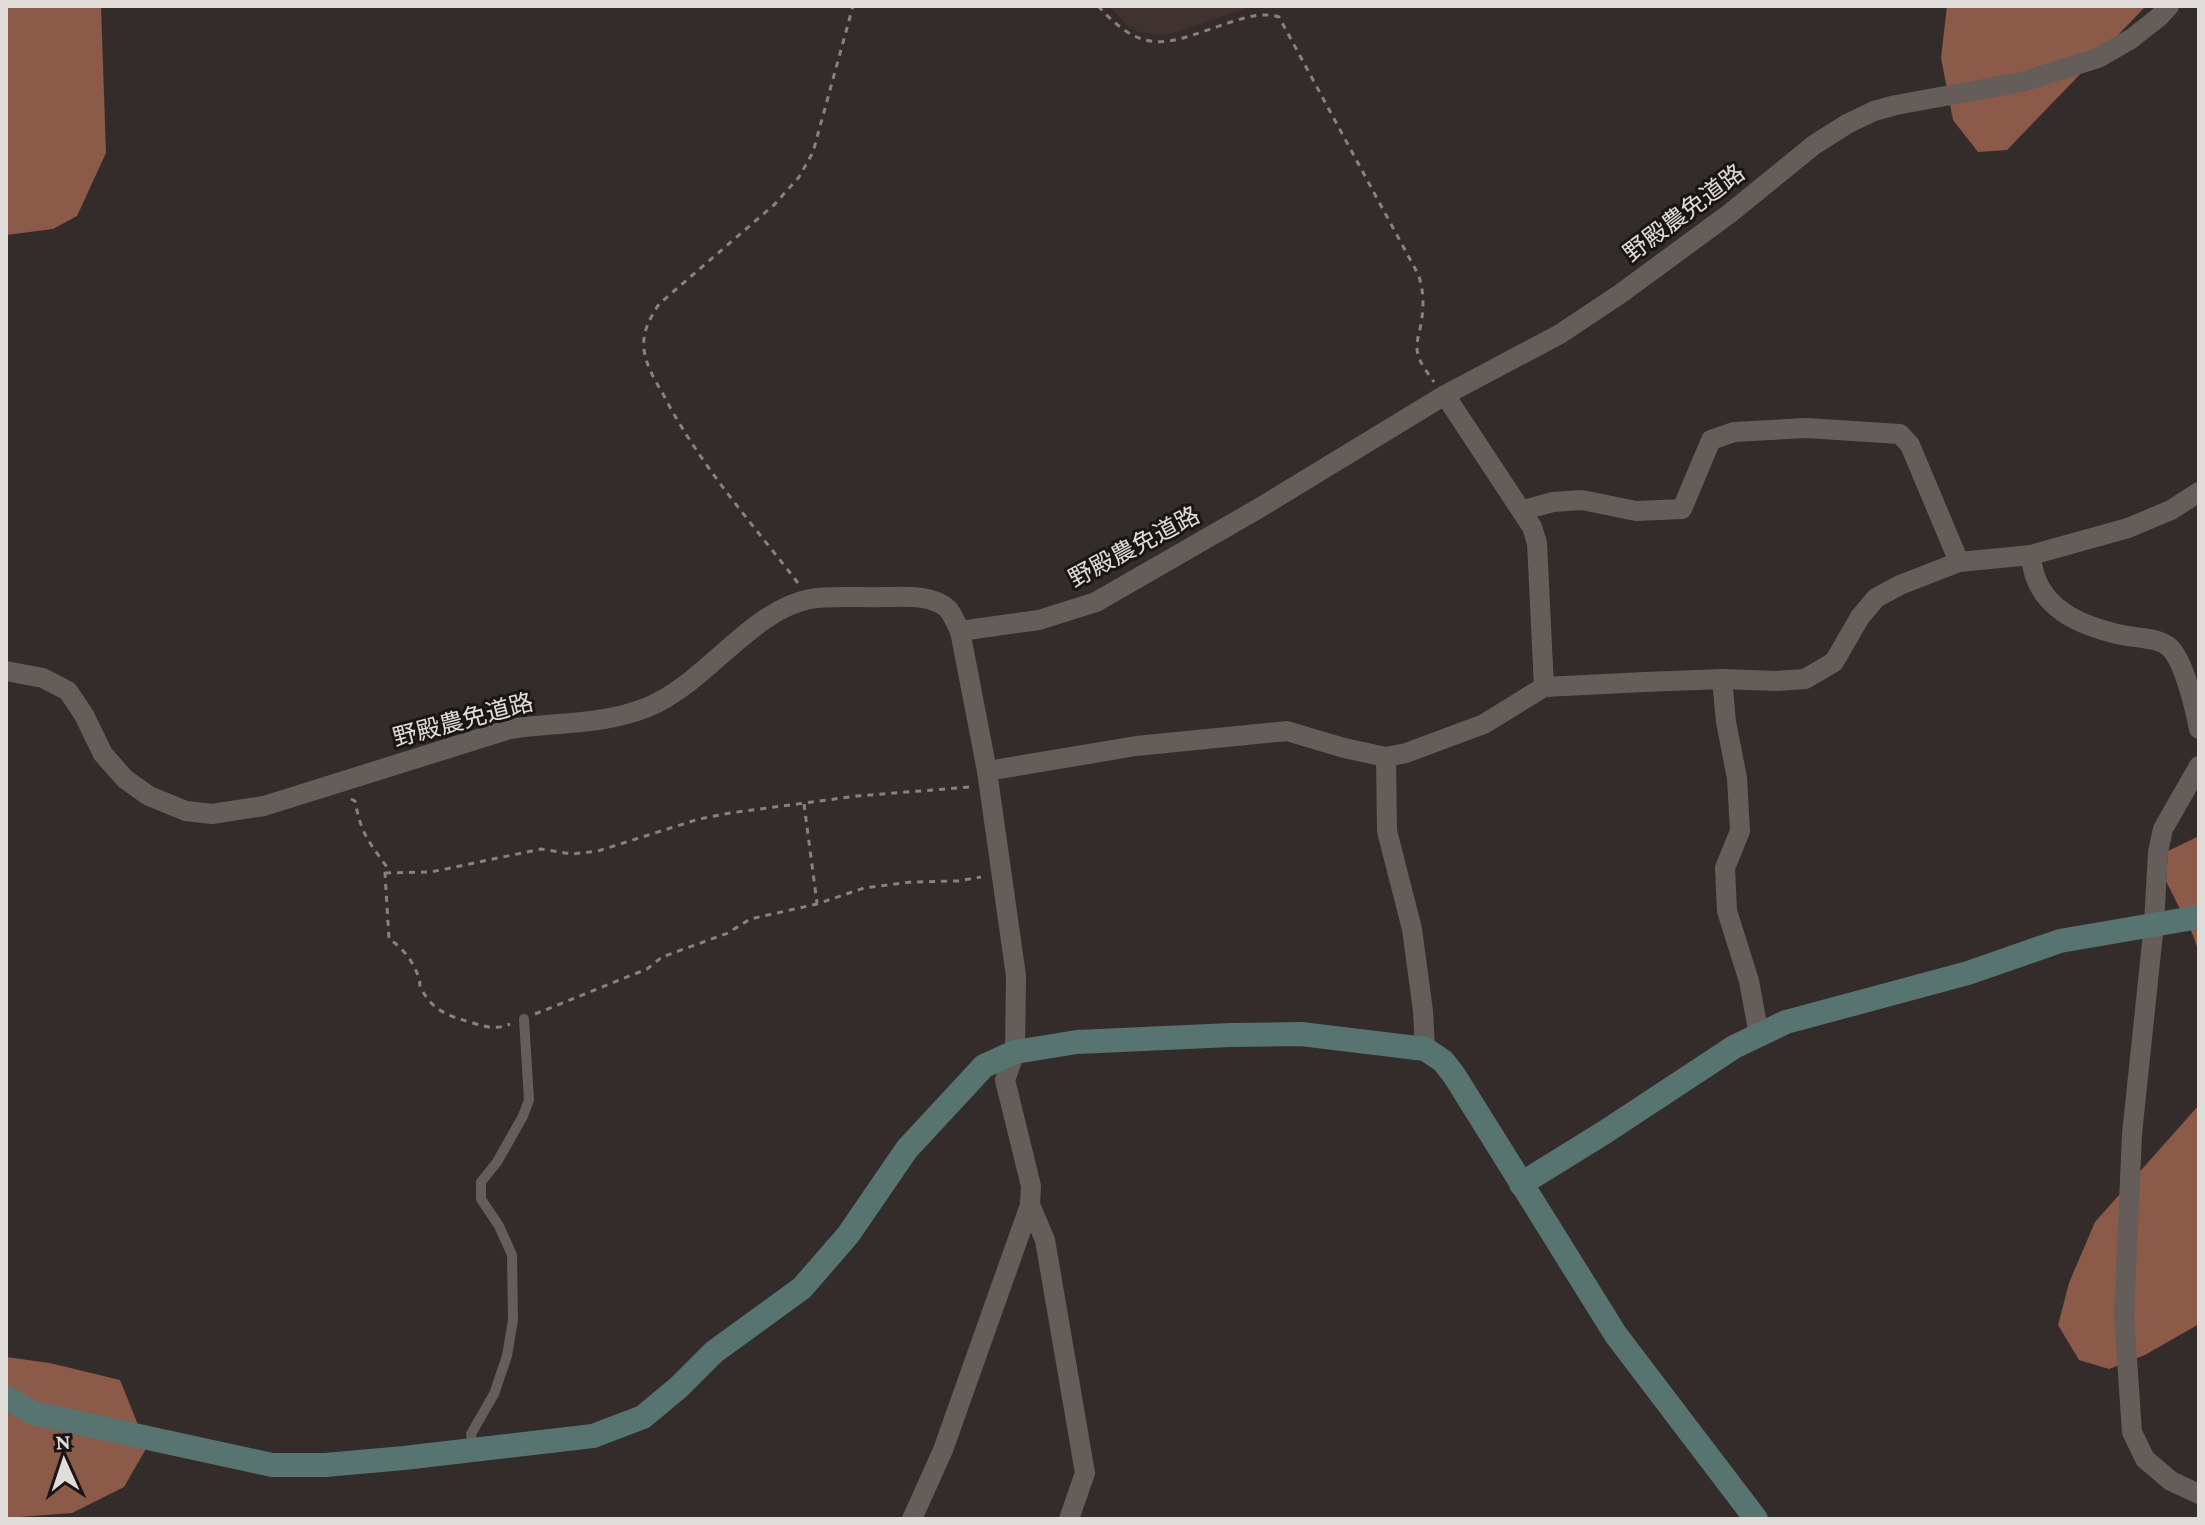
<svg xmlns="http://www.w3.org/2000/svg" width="2205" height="1525" viewBox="0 0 2205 1525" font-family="'Crimson Pro','Noto Sans JP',serif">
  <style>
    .built { fill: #40322e }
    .forest { fill: #8b5a49 }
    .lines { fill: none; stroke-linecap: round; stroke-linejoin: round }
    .path { stroke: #87817f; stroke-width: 3; stroke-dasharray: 6 6; stroke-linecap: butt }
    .lane { stroke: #655d5a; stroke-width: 10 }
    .street { stroke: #655d5a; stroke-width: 20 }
    .secondary { stroke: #577470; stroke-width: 24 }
    .labels { text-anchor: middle; stroke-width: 6; stroke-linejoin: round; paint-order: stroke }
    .street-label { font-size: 24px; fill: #e0dcda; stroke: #181514 }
  </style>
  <rect width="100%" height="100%" fill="#332c2a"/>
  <polygon class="built" points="1109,6 1253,6 1173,33 1161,35 1139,32 1130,28"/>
  <g class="forest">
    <polygon points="6,6 101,6 106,153 77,216 53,229 6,235"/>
    <polygon points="1947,6 2146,6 2007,150 1978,152 1953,120 1941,58"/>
    <polygon points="2199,836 2199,953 2193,935 2166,881 2168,851"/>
    <polygon points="2199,1105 2199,1324 2145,1355 2109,1369 2079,1360 2058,1325 2069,1283 2095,1222"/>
    <polygon points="6,1357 50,1363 120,1380 147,1447 124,1487 72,1513 6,1518"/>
  </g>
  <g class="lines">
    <g class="path">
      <path d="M1098,6C1147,60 1170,42 1231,22C1247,17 1263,12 1279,17L1418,274C1424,290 1424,307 1421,324C1419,335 1415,344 1418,355C1421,365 1428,373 1434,382"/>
      <path d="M798,583C751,522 699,464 663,394C655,380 646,366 644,349C642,332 650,318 659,304L775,204L799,177L813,152L853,6"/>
      <path d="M351,799L355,801C361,833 368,841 387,867L385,873L389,939C403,948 413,961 419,978C421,985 418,983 422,990C433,1011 451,1017 473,1023C486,1027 496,1030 510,1024"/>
      <polyline points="804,804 817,903"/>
      <polyline points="385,873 431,872 541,849 572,854 598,851 699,819 730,813 857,796 970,787"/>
      <polyline points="535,1014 647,969 662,957 728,933 750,919 817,904 864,888 912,882 958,881 981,877"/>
    </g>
    <polyline class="lane" points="473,1450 471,1434 494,1394 507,1356 513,1320 512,1255 499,1226 481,1199 481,1182 497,1162 523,1116 529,1100 524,1019"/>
    <g class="street">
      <polyline points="1445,395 1532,527 1537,543 1544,687"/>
      <polyline points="1523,510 1553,502 1582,500 1636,511 1682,509 1711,440 1734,432 1806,428 1900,434 1910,445 1959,562"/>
      <path d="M2031,555C2034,608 2081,627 2127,636C2140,638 2159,638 2169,647C2184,660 2195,709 2199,729"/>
      <polyline points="960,631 1039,620 1096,602 1261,507 1445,395 1560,334 1620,294 1729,214 1814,145 1847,124 1874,111 1896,105 2022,82 2098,58 2131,39 2159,17 2169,6"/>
      <path d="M6,671L43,678L68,691L84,715L103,754L125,779L149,796L186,811L212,814L264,806L510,729C556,722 604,725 648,707C705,684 751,610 810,599C831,595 861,598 883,597C903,597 932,594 948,609C953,615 956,624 960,631L987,771L1016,976L1015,1052L1005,1080L1031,1186L1030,1205L943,1450L912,1519"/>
      <polyline points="1722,679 1726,722 1737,778 1740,831 1725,868 1727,911 1749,981 1759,1035"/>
      <polyline points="1386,757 1387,831 1412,929 1423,1011 1425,1049"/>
      <polyline points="2199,766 2163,829 2158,852 2154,924 2132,1134 2124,1316 2132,1432 2145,1459 2171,1481 2199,1494"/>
      <polyline points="987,771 1136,746 1287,731 1344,748 1386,757 1406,753 1484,724 1544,687 1645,682 1722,679 1776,681 1805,679 1834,662 1860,617 1876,598 1900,585 1959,562 2031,555 2128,528 2171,510 2199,492"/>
      <polyline points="1030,1205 1045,1240 1085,1473 1069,1519"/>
    </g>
    <g class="secondary">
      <polyline points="1521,1184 1605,1132 1734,1047 1786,1022 1968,973 2060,941 2199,917"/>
      <polyline points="6,1397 33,1413 272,1465 325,1465 404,1458 593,1436 643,1417 679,1387 714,1352 802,1288 848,1235 907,1149 984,1066 1015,1052 1077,1042 1231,1035 1301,1034 1425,1049 1443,1061 1454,1075 1616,1335 1756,1519"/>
    </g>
  </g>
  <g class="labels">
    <g class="street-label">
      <text transform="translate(1684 213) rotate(-37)" y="8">野殿農免道路</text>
      <text transform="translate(1134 547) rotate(-28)" y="8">野殿農免道路</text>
      <text transform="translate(463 720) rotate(-15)" y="8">野殿農免道路</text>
    </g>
  </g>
  <rect width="2205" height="1525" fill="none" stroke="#e0dcda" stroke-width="16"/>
  <g transform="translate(64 1461) rotate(357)" stroke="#181514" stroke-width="6" paint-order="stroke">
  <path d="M0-6L14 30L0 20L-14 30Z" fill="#e0dcda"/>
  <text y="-12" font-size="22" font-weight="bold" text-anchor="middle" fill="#e0dcda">N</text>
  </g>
</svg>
